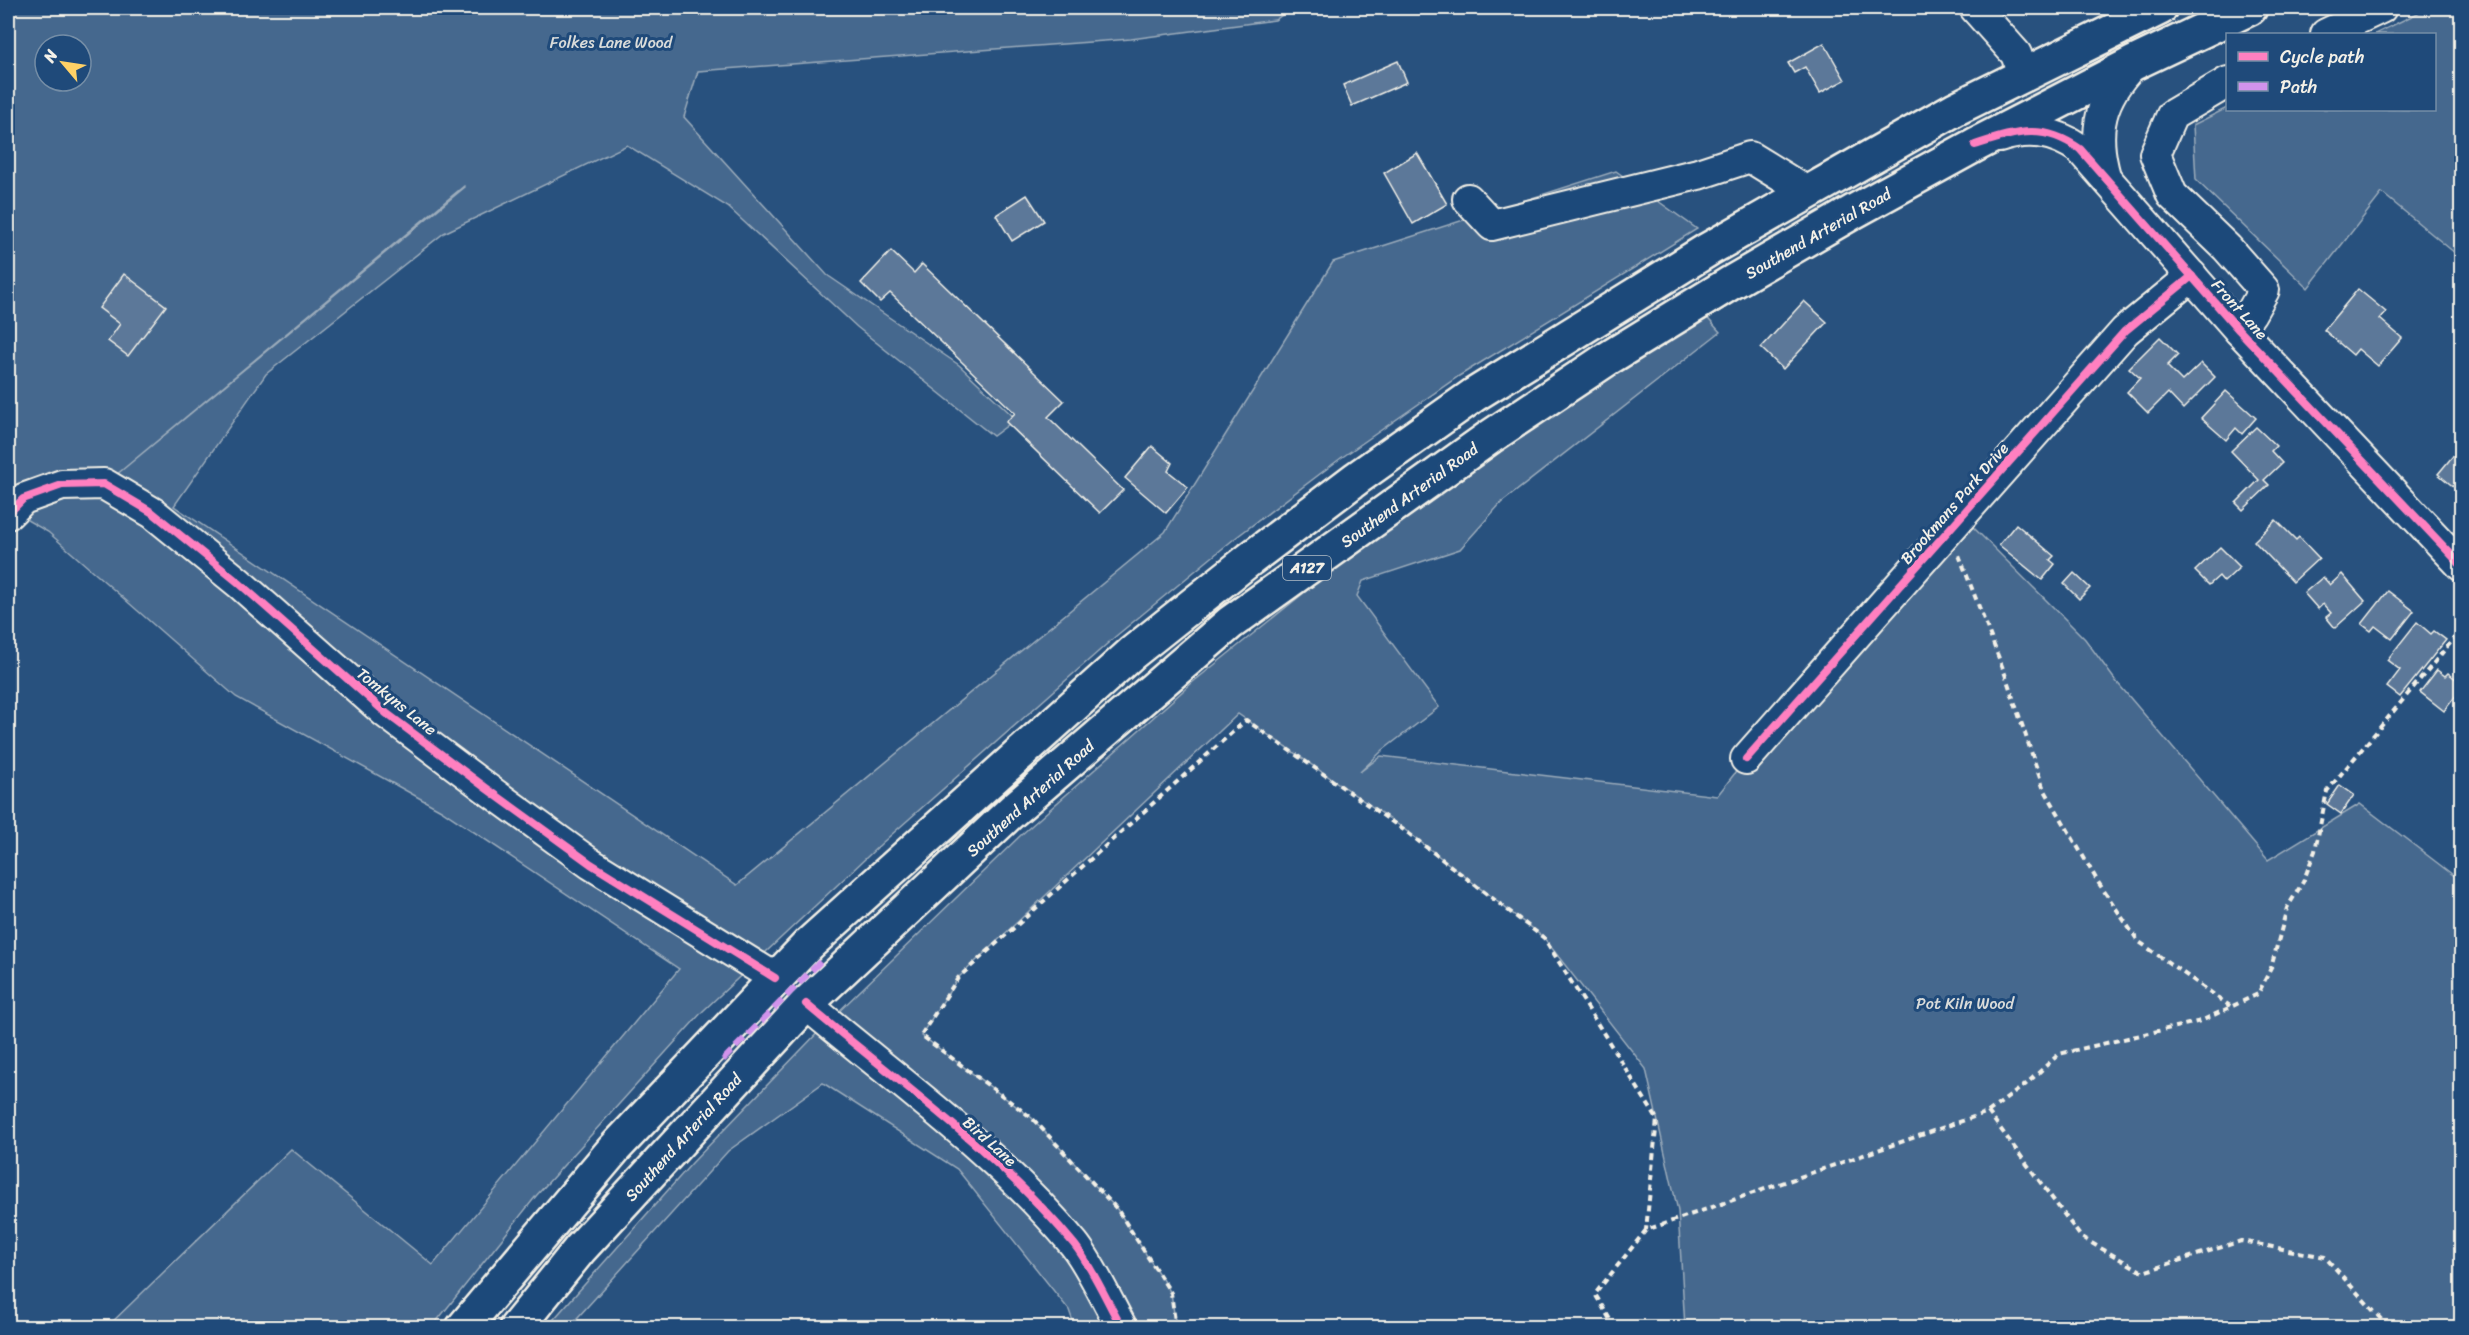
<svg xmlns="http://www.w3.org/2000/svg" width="2469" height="1335" viewBox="0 0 2469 1335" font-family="Sriracha,sans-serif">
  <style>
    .green { fill: #45688e; stroke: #9cacbb; stroke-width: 1.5; fill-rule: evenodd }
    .building { fill: #5b7899; stroke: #f4f1e8; stroke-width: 1.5 }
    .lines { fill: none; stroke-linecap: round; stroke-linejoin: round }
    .minor-casing { stroke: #f4f1e8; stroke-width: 34 }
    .highway-casing { stroke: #f4f1e8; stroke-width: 38 }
    .path { stroke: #f4f1e8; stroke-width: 4; stroke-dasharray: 6 4.5; stroke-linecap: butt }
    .minor { stroke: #1f4a7a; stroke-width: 30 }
    .highway { stroke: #1f4a7a; stroke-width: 33 }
    .quiet { stroke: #d193ec; stroke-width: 6; stroke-dasharray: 12 6; stroke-linecap: butt }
    .cycleway-casing { stroke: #1f4a7a; stroke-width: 11 }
    .cycleway { stroke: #ff80c0; stroke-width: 8 }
    .labels { text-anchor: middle; stroke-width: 6; stroke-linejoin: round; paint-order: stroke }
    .shield { fill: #1f4a7a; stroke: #b4bfc7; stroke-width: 1.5 }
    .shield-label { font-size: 15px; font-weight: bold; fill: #f4f1e8 }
    .park-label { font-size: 16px; fill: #dadcda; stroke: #1f4a7a }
    .street-label { font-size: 16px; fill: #f4f1e8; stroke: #1f4a7a }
  </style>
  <rect width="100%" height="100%" fill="#28517e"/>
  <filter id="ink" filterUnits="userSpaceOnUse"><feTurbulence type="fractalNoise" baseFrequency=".0167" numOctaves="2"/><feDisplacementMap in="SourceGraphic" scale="12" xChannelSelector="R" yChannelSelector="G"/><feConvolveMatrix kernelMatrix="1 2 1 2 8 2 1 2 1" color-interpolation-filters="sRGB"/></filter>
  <g filter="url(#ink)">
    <g class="green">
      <path d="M8,8H1292L1275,20L1131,39L698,71L684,117L827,275L959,365L1016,419L993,436L857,327L728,207L627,145L444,233L266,374L174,506L737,885L1165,532L1333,262L1616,171L1697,229L1459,376L1341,458L1234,539L1116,636L882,843L703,1011L536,1196L432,1327H107L291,1149L433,1265L679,969L441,810L236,697L48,532L8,509ZM45,45H81V81H45ZM464,186L465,187L110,480Z"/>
      <polygon points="2428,8 2461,8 2461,258 2382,193 2308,288 2196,180 2193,125 2227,108 2434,110 2434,34 2375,34"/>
      <polygon points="1701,311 1720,332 1501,503 1460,549 1363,581 1357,596 1439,707 1383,750 1360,772 1381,756 1717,796 1746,759 1965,519 2085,639 2115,680 2268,860 2360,804 2461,881 2462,1311 2450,1327 1685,1327 1678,1211 1646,1069 1544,938 1400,826 1238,714 958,978 921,1035 1032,1118 1117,1209 1171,1293 1176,1327 1075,1327 1069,1310 957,1169 823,1083 728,1151 569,1327 546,1328 692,1163 828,1022 1021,835 1193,682 1402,514"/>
    </g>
    <g class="building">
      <polygon points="1824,43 1845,80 1820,93 1805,67 1794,73 1788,63"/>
      <polygon points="1398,61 1407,82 1352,106 1343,85"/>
      <polygon points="1417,153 1447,204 1413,224 1384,173"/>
      <polygon points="1027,195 1044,221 1012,241 996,215"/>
      <polygon points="891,251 914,273 922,264 1064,401 1048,417 1123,490 1100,513 1006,422 1015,413 890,293 880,302 861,283"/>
      <polygon points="124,274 166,306 128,356 108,341 120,324 99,308"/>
      <polygon points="2358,289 2386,312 2380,319 2402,338 2378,366 2358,349 2353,355 2324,330"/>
      <polygon points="1804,301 1827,322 1783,369 1761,348"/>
      <polygon points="2160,337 2178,355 2167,366 2182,381 2201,363 2215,377 2183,409 2168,393 2148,413 2127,392 2140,378 2129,368"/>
      <polygon points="2226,391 2256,418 2242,434 2236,428 2226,440 2201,418"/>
      <polygon points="2256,427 2276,446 2271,451 2282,463 2264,480 2269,485 2243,510 2236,503 2259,480 2231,451"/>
      <polygon points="2462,445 2462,492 2461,493 2438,474"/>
      <polygon points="1152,446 1172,463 1168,471 1188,487 1166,513 1125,478"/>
      <polygon points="2276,520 2296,540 2299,537 2319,558 2293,582 2254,541"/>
      <polygon points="2016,524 2054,556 2050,560 2055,564 2042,580 1999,545"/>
      <polygon points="2220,547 2240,567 2224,582 2219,576 2209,585 2195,571"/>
      <polygon points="2074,573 2090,588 2079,599 2064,584"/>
      <polygon points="2342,574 2365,601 2335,628 2326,617 2331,613 2323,604 2318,609 2304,593 2323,577 2330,585"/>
      <polygon points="2388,591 2414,611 2392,639 2375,626 2371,631 2362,624"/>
      <polygon points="2417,622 2431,634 2434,631 2446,640 2400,697 2387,687 2400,670 2387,660"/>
      <polygon points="2437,670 2445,676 2448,673 2462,684 2462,688 2444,711 2420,692"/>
      <polygon points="2340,785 2354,795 2341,814 2327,804"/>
    </g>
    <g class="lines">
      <g class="minor-casing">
        <g id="minor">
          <polyline points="1975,8 2016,54 2023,74"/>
          <polyline points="2326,34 2381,8"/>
          <polyline points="2228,82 2172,115 2155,154 2172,195 2227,248 2264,290 2251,313 2239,330"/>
          <path d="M1999,137C2029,127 2054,131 2080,149L2239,330L2462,566"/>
          <path d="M2105,176C2092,130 2100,98 2133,64"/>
          <polyline points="1468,199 1492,225 1698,174 1750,157 1807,192"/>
          <polyline points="8,514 23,499 62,485 104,484 153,513 239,583 386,713 486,788 591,864 775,978"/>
          <polyline points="1746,759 2125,331 2192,276"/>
          <path d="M806,1004C897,1081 998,1152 1074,1244C1091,1265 1108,1303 1122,1328"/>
        </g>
      </g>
      <g class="highway-casing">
        <g id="highway">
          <polyline points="463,1328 614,1149 809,944 1132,653 1250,559 1357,478 1474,395 1709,249 1955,109 2160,8"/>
          <polyline points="516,1328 580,1249 806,1004 1013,810 1230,623 1490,437 1607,359 1729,284 1853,212 1975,145 2134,63 2250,8"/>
        </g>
      </g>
      <g class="path">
        <polyline points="1959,555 2005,674 2043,787 2098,882 2138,941 2230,1006"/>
        <polyline points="1988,1112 2025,1085 2059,1054 2201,1021 2258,994 2271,968 2287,908 2303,882 2315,851 2327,791 2462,629"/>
        <polyline points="1176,1328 1171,1293 1117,1209 1032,1118 921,1035 958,978 1246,720 1408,833 1544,938 1657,1119 1646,1230"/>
        <polyline points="1615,1328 1595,1294 1646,1230 1988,1112 2081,1237 2143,1272 2241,1241 2325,1257 2389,1328"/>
      </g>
      <use href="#minor" class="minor"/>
      <use href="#highway" class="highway"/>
      <polyline class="quiet" points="723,1060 823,959"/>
      <g class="cycleway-casing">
        <g id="cycleway">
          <path d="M1975,145C2016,132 2042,122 2080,149L2239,330L2462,566"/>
          <polyline points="8,514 23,499 62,485 104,484 153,513 239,583 386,713 486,788 591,864 775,978"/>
          <polyline points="1746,759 2125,331 2192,276"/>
          <path d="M806,1004C897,1081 998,1152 1074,1244C1091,1265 1108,1303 1122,1328"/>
        </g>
      </g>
      <use href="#cycleway" class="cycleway"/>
    </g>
  </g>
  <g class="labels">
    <rect class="shield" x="1283" y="556" width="48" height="24" rx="4.5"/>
    <g class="shield-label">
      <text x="1307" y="573">A127</text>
    </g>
    <g class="park-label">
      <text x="611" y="48">Folkes Lane Wood</text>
      <text x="1965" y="1009">Pot Kiln Wood</text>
    </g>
    <g class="street-label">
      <text transform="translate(1818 233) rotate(-30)" y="6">Southend Arterial Road</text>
      <text transform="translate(2240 309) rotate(48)" y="6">Front Lane</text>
      <text transform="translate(1409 495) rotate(-36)" y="6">Southend Arterial Road</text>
      <text transform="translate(1954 503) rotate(-49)" y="6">Brookmans Park Drive</text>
      <text transform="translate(397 701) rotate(39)" y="6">Tomkyns Lane</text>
      <text transform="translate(1030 798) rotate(-42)" y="6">Southend Arterial Road</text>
      <text transform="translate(683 1137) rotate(-48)" y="6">Southend Arterial Road</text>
      <text transform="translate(990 1141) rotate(42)" y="6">Bird Lane</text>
    </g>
  </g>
  <rect width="2469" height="1335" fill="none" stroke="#1f4a7a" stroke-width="30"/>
  <rect x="15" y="15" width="2439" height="1305" fill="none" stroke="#f4f1e8" stroke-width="2" filter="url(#ink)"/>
  <rect x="2226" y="33" width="210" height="78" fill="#1f4a7a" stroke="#748da6" stroke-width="1.5"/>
  <rect x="2238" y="52" width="30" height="9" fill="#ff80c0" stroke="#748da6" stroke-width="1.5"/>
  <text x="2280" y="63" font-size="18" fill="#f4f1e8">Cycle path</text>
  <rect x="2238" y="82" width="30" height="9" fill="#d193ec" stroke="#748da6" stroke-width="1.5"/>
  <text x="2280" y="93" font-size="18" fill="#f4f1e8">Path</text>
  <g transform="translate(63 63) rotate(299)"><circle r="28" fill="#1f4a7a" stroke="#748da6" stroke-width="1.5"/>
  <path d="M0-4.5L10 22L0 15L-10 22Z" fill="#ffd166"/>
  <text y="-9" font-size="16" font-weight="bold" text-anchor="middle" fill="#f4f1e8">N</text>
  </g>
</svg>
